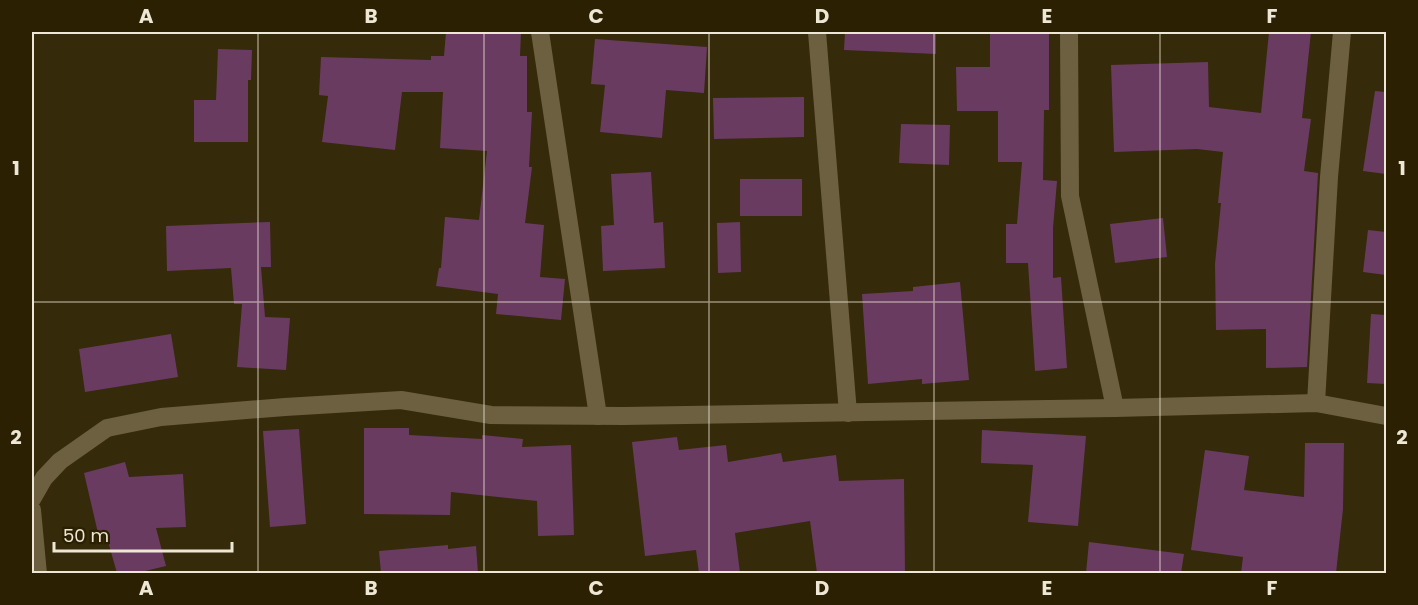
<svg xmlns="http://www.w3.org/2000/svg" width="1418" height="605" viewBox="0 0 1418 605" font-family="Poppins,sans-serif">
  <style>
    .building { fill: #693b61 }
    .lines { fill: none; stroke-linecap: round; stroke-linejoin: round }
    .street { stroke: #6c6040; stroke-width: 18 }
    .grid { fill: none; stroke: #eee7d5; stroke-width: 1.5; stroke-opacity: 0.55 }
    .neatline { fill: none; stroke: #eee7d5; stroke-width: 2 }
    .grid-label { font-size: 20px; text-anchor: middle; font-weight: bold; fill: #eee7d5 }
  </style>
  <rect width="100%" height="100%" fill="#352a0a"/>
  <g class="building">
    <polygon points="446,32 521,32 520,56 527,56 527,112 532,112 529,167 532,167 525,223 544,225 540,277 565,279 561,320 496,314 498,294 436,286 439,268 441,268 445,217 479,220 487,151 440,148 443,92 402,92 395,150 322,142 328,96 319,95 321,57 431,60 431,56 444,56"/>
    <polygon points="845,32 936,32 936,54 844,50"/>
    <polygon points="990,32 1049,32 1049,110 1044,110 1043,180 1057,181 1053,228 1053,278 1061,277 1067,368 1035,371 1028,263 1006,263 1006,224 1017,224 1022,162 998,162 998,111 957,111 956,67 990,67"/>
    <polygon points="1269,32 1311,32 1302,118 1311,119 1304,171 1318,173 1307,367 1266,368 1266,329 1216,330 1215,264 1221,203 1218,203 1223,152 1197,149 1114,152 1111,65 1208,62 1209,107 1261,113"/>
    <polygon points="595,39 707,47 704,93 666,90 662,138 600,132 605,85 591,84"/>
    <polygon points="218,49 252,50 251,80 248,80 248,142 194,142 194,100 216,100"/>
    <polygon points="1375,91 1386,92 1386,174 1363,171"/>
    <polygon points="804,97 804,137 714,139 713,98"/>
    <polygon points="901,124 950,125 949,165 899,163"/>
    <polygon points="651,172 654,223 663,222 665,268 603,271 601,226 614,225 611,174"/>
    <rect x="740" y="179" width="62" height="37"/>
    <polygon points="1163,218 1167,257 1115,263 1110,224"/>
    <polygon points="270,222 271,267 261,267 265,317 290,318 286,370 237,367 242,304 234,304 231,268 167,271 166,226"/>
    <polygon points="740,222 741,272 718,273 717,223"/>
    <polygon points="1368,230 1386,232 1386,275 1363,272"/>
    <polygon points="960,282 969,380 922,384 922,379 868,384 862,294 913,291 913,287"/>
    <polygon points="1371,314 1386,315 1386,384 1367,383"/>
    <polygon points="171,334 178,377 85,392 79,349"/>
    <polygon points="364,428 409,428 409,435 482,439 482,435 523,439 522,447 571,445 574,535 538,536 537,501 451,492 450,515 364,514"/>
    <polygon points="299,429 306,524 270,527 263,431"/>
    <polygon points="982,430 1086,436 1078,526 1028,522 1033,465 981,463"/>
    <polygon points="677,437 679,450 726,445 728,462 781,453 783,462 836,455 839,481 904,479 905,573 817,573 810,521 735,533 740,573 699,573 696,550 645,556 632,442"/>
    <polygon points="1305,443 1344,443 1343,509 1336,573 1241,573 1243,557 1191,550 1205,450 1249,456 1244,490 1304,497"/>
    <polygon points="125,462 129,477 183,474 186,527 156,528 166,566 137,573 117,573 105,531 98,533 84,473"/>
    <polygon points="1089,542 1184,554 1181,573 1086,573"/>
    <polygon points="448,545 448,549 476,546 478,573 381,573 379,551"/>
  </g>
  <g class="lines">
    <g class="street">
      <polyline points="540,32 598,416"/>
      <polyline points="817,32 848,413"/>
      <polyline points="1069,32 1070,196 1115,408"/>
      <polyline points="1316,403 1329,177 1342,32"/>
      <polyline points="32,499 44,478 60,461 107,428 161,417 285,407 401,400 491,415 624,416 1115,408 1316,403 1386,416"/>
      <polyline points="32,510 38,574"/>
    </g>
  </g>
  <path class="grid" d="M258,32V574M484,32V574M709,32V574M934,32V574M1160,32V574M32,302H1386"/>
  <rect width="1418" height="605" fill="none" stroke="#2b2002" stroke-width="66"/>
  <path d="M54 542v9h178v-9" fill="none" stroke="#eee7d5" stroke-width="3"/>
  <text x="63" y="542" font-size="18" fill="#eee7d5" stroke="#2b2002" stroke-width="4.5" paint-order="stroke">50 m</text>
  <rect x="33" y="33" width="1352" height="539" class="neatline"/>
  <g class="grid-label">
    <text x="146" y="23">A</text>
    <text x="371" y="23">B</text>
    <text x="596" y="23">C</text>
    <text x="822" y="23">D</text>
    <text x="1047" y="23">E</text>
    <text x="1272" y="23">F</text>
    <text x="16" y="175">1</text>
    <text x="1402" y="175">1</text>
    <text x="16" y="444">2</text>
    <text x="1402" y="444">2</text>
    <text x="146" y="595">A</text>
    <text x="371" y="595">B</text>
    <text x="596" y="595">C</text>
    <text x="822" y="595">D</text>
    <text x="1047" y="595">E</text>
    <text x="1272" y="595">F</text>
  </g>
</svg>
